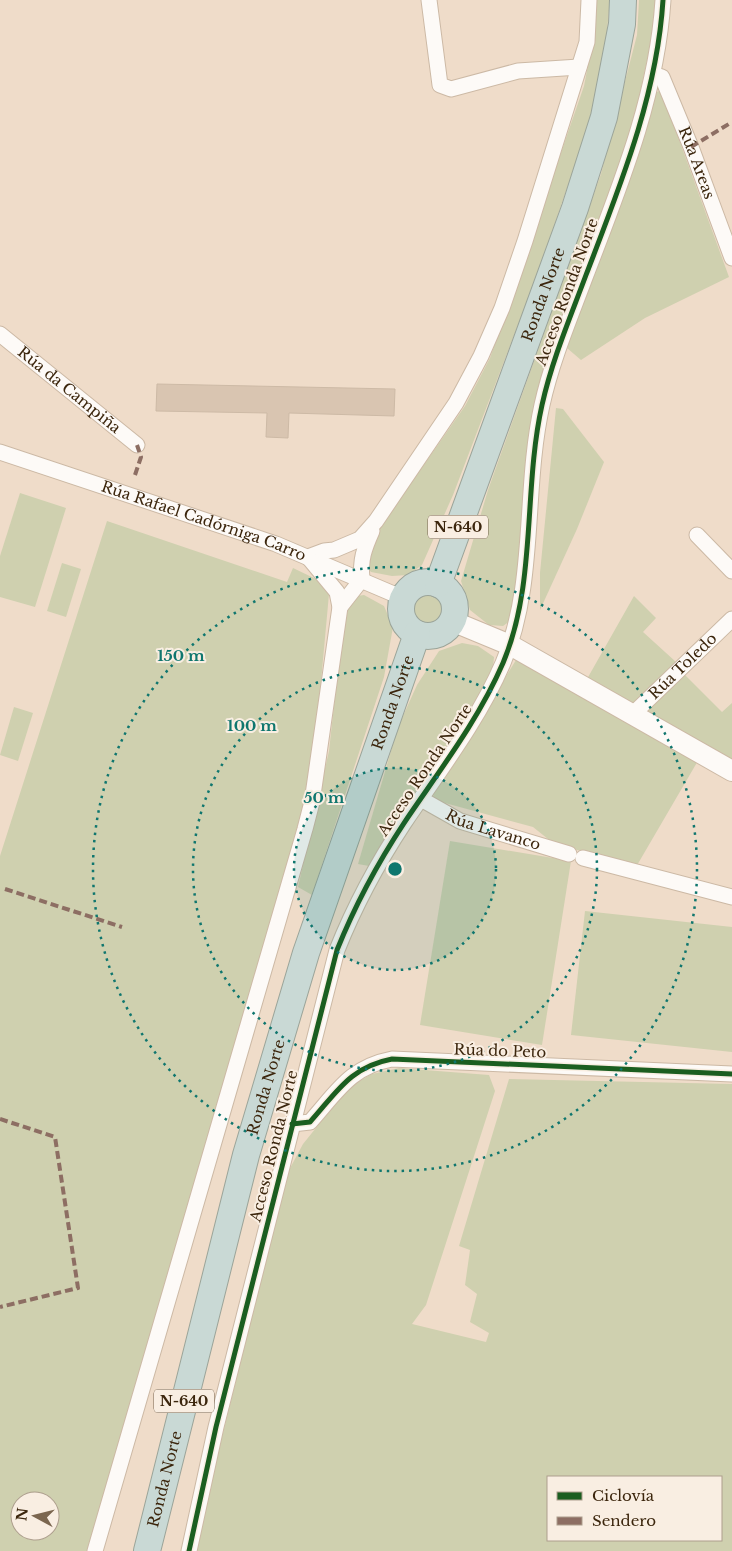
<svg xmlns="http://www.w3.org/2000/svg" width="732" height="1551" viewBox="0 0 732 1551" font-family="'Libre Baskerville',serif">
  <style>
    .green { fill: #cfd0af; fill-rule: evenodd }
    .building { fill: #d9c5b1; stroke: #cdbaa6 }
    .lines { fill: none; stroke-linecap: round; stroke-linejoin: round }
    .street-casing { stroke: #ccb9a5; stroke-width: 17 }
    .secondary-casing { stroke: #ccb9a5; stroke-width: 22 }
    .highway-casing { stroke: #9ba499; stroke-width: 28 }
    .street { stroke: #fdfaf7; stroke-width: 15 }
    .secondary { stroke: #fdfaf7; stroke-width: 20 }
    .highway { stroke: #c9d9d5; stroke-width: 26 }
    .quiet { stroke: #8d6e63; stroke-width: 4; stroke-dasharray: 8 4; stroke-linecap: butt }
    .cycleway-casing { stroke: #f9eee2; stroke-width: 8 }
    .cycleway { stroke: #1b5e20; stroke-width: 5 }
    .ring { fill: none; stroke: #0f766e; stroke-width: 2.5; stroke-dasharray: 2.5 5 }
    .labels { text-anchor: middle; stroke-width: 4; stroke-linejoin: round; paint-order: stroke }
    .shield { fill: #f9eee2; stroke: #75624d; stroke-width: 1 }
    .shield-label { font-size: 14px; font-weight: bold; fill: #3c260d }
    .street-label { font-size: 15px; fill: #3c260d; stroke: #f9eee2 }
    .centre { fill: #0f766e; stroke: #f9eee2; stroke-width: 2.5 }
    .ring-label { font-size: 15px; text-anchor: middle; font-weight: bold; fill: #0f766e; stroke: #f9eee2; stroke-width: 4; stroke-linejoin: round; paint-order: stroke }
  </style>
  <rect width="100%" height="100%" fill="#efdcc9"/>
  <g class="green">
    <polygon points="596,0 610,0 607,31 593,112 539,270 453,495 422,565 408,575 392,576 371,572 366,566 365,549 465,406 490,358 584,86 594,34"/>
    <polygon points="639,0 657,0 653,33 634,120 615,181 568,301 522,545 510,621 503,626 489,625 470,610 461,581 488,490 601,174 637,35"/>
    <polygon points="661,90 729,277 645,318 581,360 567,348 655,93"/>
    <polygon points="556,408 563,409 604,462 577,529 540,610 540,573"/>
    <polygon points="20,493 66,508 35,607 0,597 0,556"/>
    <path d="M107,521L287,582L293,568L318,580L329,594L316,736L306,796L177,1249L87,1551H0V856ZM20,1501H50V1531H20Z"/>
    <polygon points="62,563 81,569 66,617 47,611"/>
    <circle cx="428" cy="609" r="16"/>
    <polygon points="364,595 384,606 393,627 384,677 312,895 298,887 329,751 344,614 350,597"/>
    <polygon points="634,596 656,618 643,632 676,662 632,705 587,679"/>
    <polygon points="462,643 478,646 494,657 493,669 464,723 369,866 358,864 398,727 417,685 439,651"/>
    <polygon points="516,660 523,661 699,759 636,867 553,843 533,827 434,800 433,794"/>
    <polygon points="685,675 722,712 732,703 732,761 647,716 648,709 651,704"/>
    <polygon points="14,707 33,713 18,761 0,755"/>
    <polygon points="450,841 571,861 542,1045 420,1025"/>
    <polygon points="585,911 732,927 732,1052 571,1035"/>
    <path d="M399,1068L489,1075L495,1091L426,1305L412,1324L486,1342L489,1333L470,1322L477,1294L465,1285L470,1250L459,1246L509,1079L732,1084V1551H197L217,1457L288,1172L303,1144L349,1087L372,1074ZM548,1477H721V1540H548Z"/>
  </g>
  <polygon class="building" points="157,384 395,389 394,416 289,413 288,438 266,437 267,413 156,411"/>
  <g class="lines">
    <g class="street-casing">
      <g id="street">
        <polyline points="429,0 440,85 451,89 518,71 579,67"/>
        <path id="s1" d="M653,74L662,77L691,147L732,258"/>
        <path id="s2" d="M0,334L137,445"/>
        <path id="s3" d="M0,452L276,544L403,598"/>
        <polyline points="697,535 732,571"/>
        <polyline points="308,557 324,551 334,550 360,539 376,521 456,403 481,356 502,308 525,241 587,42 589,0"/>
        <path d="M340,607L362,579C360,560 364,549 372,531"/>
        <path id="s4" d="M633,714L732,619"/>
        <path id="s5" d="M421,799L460,821L569,854"/>
        <polyline points="583,858 732,897"/>
        <path d="M292,1124L310,1122C337,1092 350,1067 392,1059L732,1074"/>
        <polyline points="95,1551 305,829 312,802 340,607 337,592 308,557"/>
        <path d="M189,1551L216,1427L337,950C355,905 377,864 404,823C439,771 478,721 503,663C537,582 523,490 542,405C552,360 570,318 586,275C620,186 657,96 663,0"/>
      </g>
    </g>
    <g class="secondary-casing">
      <polyline id="secondary" points="452,621 510,645 732,771"/>
    </g>
    <g class="highway-casing">
      <g id="highway">
        <circle cx="428" cy="609" r="27"/>
        <path id="s6" d="M438,584L575,208L604,117L622,24L623,0"/>
        <path id="s7" d="M147,1551L246,1155L306,953L417,634"/>
      </g>
    </g>
    <use href="#street" class="street"/>
    <use href="#secondary" class="secondary"/>
    <use href="#highway" class="highway"/>
    <g class="quiet">
      <polyline points="691,147 732,122"/>
      <polyline points="135,475 141,457 137,445"/>
      <polyline points="5,889 122,927"/>
      <polyline points="0,1119 55,1137 78,1288 0,1307"/>
    </g>
    <g class="cycleway-casing">
      <g id="cycleway">
        <path d="M292,1124L310,1122C337,1092 350,1067 392,1059L732,1074"/>
        <path d="M189,1551L216,1427L337,950C355,905 377,864 404,823C439,771 478,721 503,663C537,582 523,490 542,405C552,360 570,318 586,275C620,186 657,96 663,0"/>
      </g>
    </g>
    <use href="#cycleway" class="cycleway"/>
  </g>
  <circle cx="395" cy="869" r="101" fill="#0f766e" fill-opacity=".12"/>
  <g class="ring">
    <circle cx="395" cy="869" r="101"/>
    <circle cx="395" cy="869" r="202"/>
    <circle cx="395" cy="869" r="302"/>
  </g>
  <g class="labels">
    <g class="shield">
      <rect x="428" y="515.5" width="60" height="23" rx="4"/>
      <rect x="154" y="1389.5" width="60" height="23" rx="4"/>
    </g>
    <g class="shield-label">
      <text x="458" y="532">N-640</text>
      <text x="184" y="1406">N-640</text>
    </g>
    <g class="street-label">
      <text dy="5" stroke="none"><textPath href="#s1" startOffset="102">Rúa Areas</textPath></text>
      <text transform="translate(567 292) rotate(-70)" y="5">Acceso Ronda Norte</text>
      <text dy="5" stroke="none"><textPath href="#s6" startOffset="308">Ronda Norte</textPath></text>
      <text dy="5" stroke="none"><textPath href="#s2" startOffset="89">Rúa da Campiña</textPath></text>
      <text dy="5" stroke="none"><textPath href="#s3" startOffset="215">Rúa Rafael Cadórniga Carro</textPath></text>
      <text dy="5" stroke="none"><textPath href="#s4" startOffset="69">Rúa Toledo</textPath></text>
      <text dy="5" stroke="none"><textPath href="#s7" startOffset="884">Ronda Norte</textPath></text>
      <text transform="translate(425 770) rotate(-56)" y="5">Acceso Ronda Norte</text>
      <text dy="5" stroke="none"><textPath href="#s5" startOffset="79">Rúa Lavanco</textPath></text>
      <text transform="translate(500 1051) rotate(2)" y="5">Rúa do Peto</text>
      <text dy="5" stroke="none"><textPath href="#s7" startOffset="479">Ronda Norte</textPath></text>
      <text transform="translate(274 1146) rotate(-76)" y="5">Acceso Ronda Norte</text>
      <text dy="5" stroke="none"><textPath href="#s7" startOffset="74">Ronda Norte</textPath></text>
    </g>
  </g>
  <circle cx="395" cy="869" r="8" class="centre"/>
  <g class="ring-label">
    <text x="181" y="661">150 m</text>
    <text x="252" y="731">100 m</text>
    <text x="324" y="803">50 m</text>
  </g>
  <rect x="547" y="1476" width="175" height="65" fill="#f9eee2" stroke="#ad9e8d"/>
  <rect x="557" y="1492" width="25" height="8" fill="#1b5e20" stroke="#ad9e8d"/>
  <text x="592" y="1501" font-size="15" fill="#3c260d">Ciclovía</text>
  <rect x="557" y="1517" width="25" height="8" fill="#8d6e63" stroke="#ad9e8d"/>
  <text x="592" y="1526" font-size="15" fill="#3c260d">Sendero</text>
  <g transform="translate(35 1516) rotate(277)"><circle r="24" fill="#f9eee2" stroke="#ad9e8d"/>
  <path d="M0-4L9 19L0 12L-9 19Z" fill="#7b664f"/>
  <text y="-8" font-size="14" font-weight="bold" text-anchor="middle" fill="#3c260d">N</text>
  </g>
</svg>
